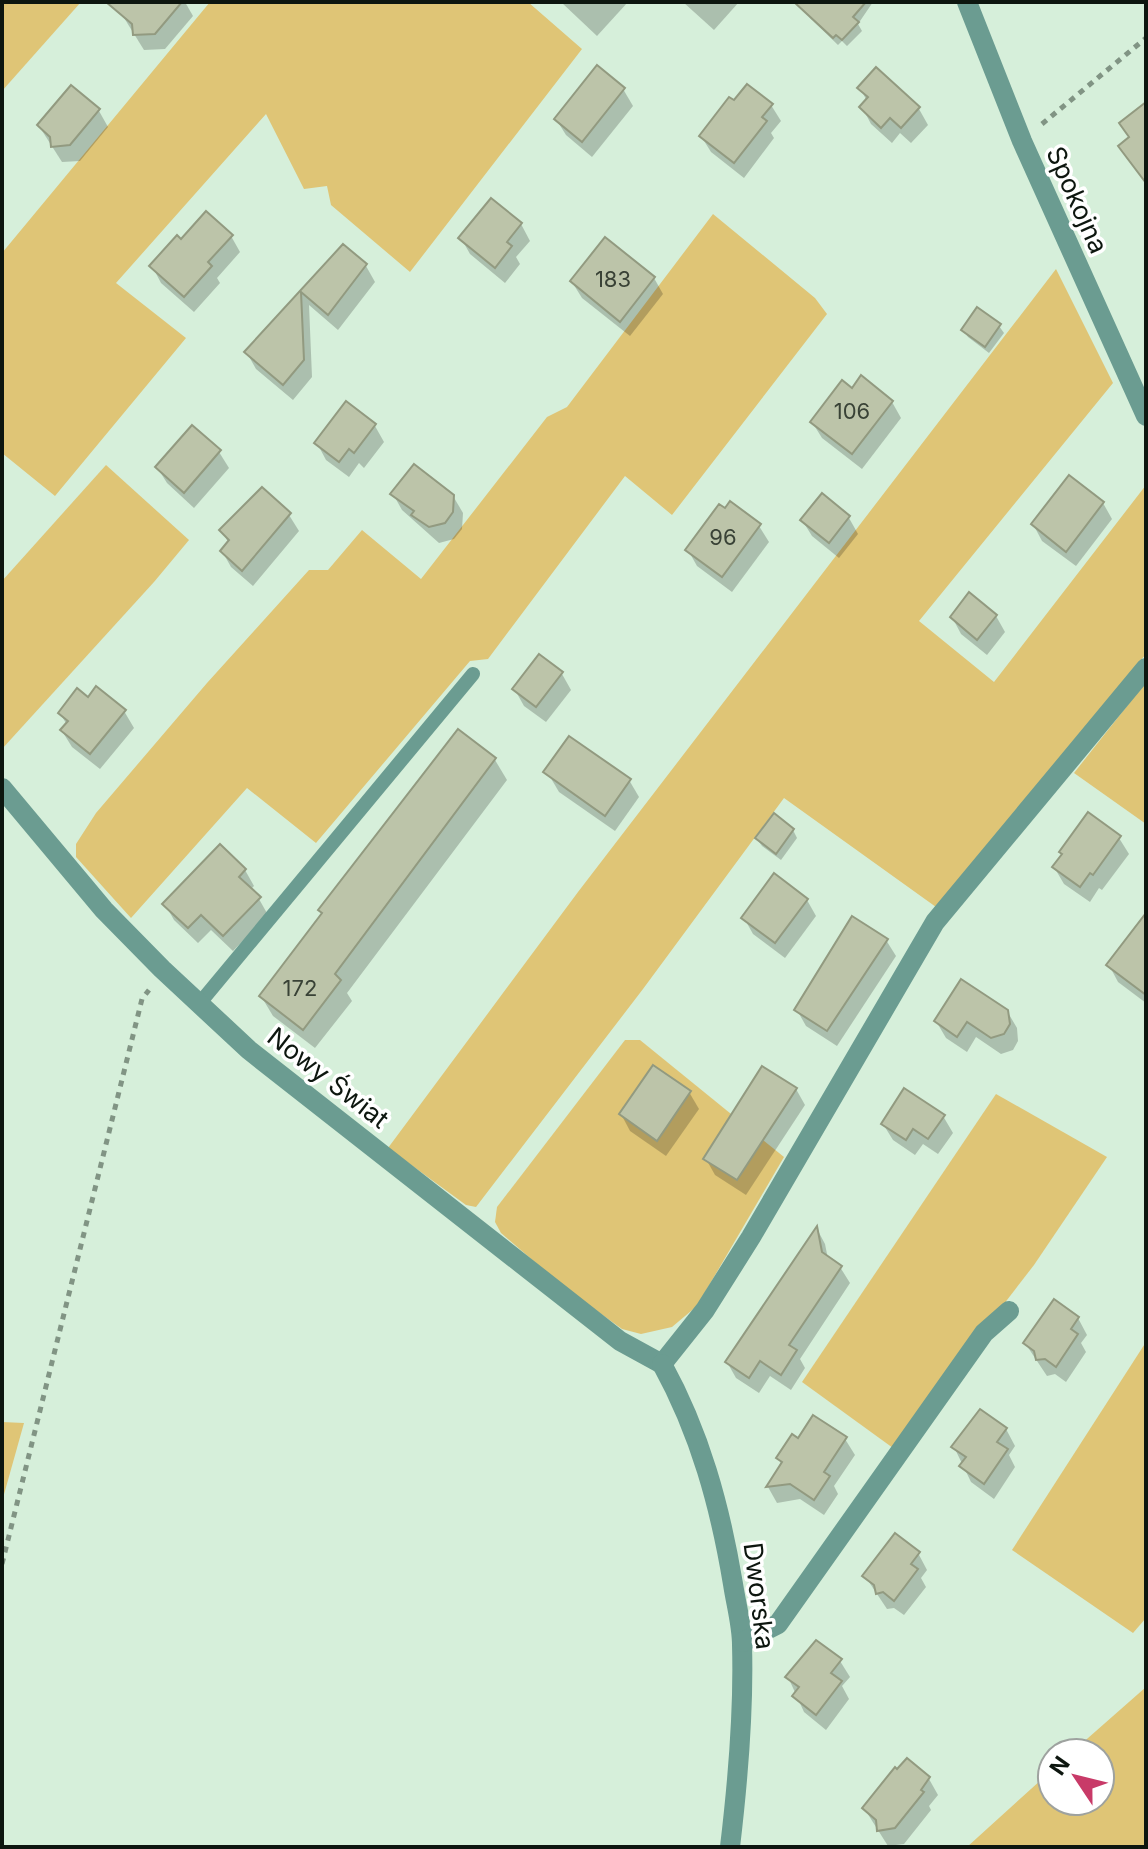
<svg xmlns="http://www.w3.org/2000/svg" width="1148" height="1849" viewBox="0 0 1148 1849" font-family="Inter,sans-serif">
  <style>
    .green { fill: #dfc576 }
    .shadow { fill: #0003 }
    .building { fill: #bcc4a9; stroke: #929a80; stroke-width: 2 }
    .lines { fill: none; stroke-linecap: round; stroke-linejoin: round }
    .path { stroke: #819484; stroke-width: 5; stroke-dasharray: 6 6; stroke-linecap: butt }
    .service { stroke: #6b9c91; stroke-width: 14 }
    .minor { stroke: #6b9c91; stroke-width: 20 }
    .labels { text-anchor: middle; stroke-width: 7; stroke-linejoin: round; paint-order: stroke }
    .number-label { font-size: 22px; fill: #394236 }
    .street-label { font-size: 26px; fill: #0d160f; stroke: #fff }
  </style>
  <rect width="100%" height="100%" fill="#d6efda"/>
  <g class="green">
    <polygon points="2,2 81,2 2,91"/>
    <polygon points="210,2 528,2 582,49 410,272 331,205 327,186 304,189 266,114 116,283 186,338 55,496 2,453 2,253"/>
    <polygon points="713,214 815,298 827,314 672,515 625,476 488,659 470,661 316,843 247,788 131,918 76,857 76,844 96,813 207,683 309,570 328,570 362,530 421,579 547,417 567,407"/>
    <polygon points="1056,269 1113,383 919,621 994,682 1146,485 1146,654 936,907 784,798 643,989 476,1207 466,1205 388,1148 578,892"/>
    <polygon points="106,465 189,540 154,582 2,749 2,581"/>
    <polygon points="1146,682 1146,824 1074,773"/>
    <polygon points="625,1040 640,1040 784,1157 697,1306 672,1327 641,1334 622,1329 565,1288 501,1233 495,1222 497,1207"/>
    <polygon points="996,1094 1107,1157 1034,1265 893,1448 802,1382"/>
    <polygon points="1146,1342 1146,1618 1133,1633 1012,1550"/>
    <polygon points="2,1422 24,1423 3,1498 2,1498"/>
    <polygon points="1146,1687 1146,1847 967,1847 1052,1770 1052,1801 1100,1801 1100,1753 1071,1753"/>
  </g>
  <g class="shadow">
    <polygon points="131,2 185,2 193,16 165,49 144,50 121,13"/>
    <polygon points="561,2 628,2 597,36"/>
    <polygon points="683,2 739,2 714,30"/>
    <polygon points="814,2 873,2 858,24 862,31 847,46 842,41 838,45 810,18 806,11"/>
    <polygon points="876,70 919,109 928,125 911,143 900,133 892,143 871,124 862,107 867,101 860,88"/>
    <polygon points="623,89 633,106 592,157 566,135 556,119"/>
    <polygon points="734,103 771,105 781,121 771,133 774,138 744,178 711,152 701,136"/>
    <polygon points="99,111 108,127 80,161 62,162 39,126"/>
    <polygon points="491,200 521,224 530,241 516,257 520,264 505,283 470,254 461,238"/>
    <polygon points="231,236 240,252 217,278 220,283 194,312 161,283 152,266 181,242"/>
    <polygon points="344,247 366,266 375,282 338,330 309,305 312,377 293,400 256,369 247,353"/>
    <polygon points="654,278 663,294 630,336 582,298 572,282"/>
    <polygon points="999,326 1004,333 989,353 968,337 963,330"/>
    <polygon points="852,390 892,402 901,418 862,469 822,438 812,422"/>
    <polygon points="375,426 384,442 364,468 359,463 349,477 326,460 317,443"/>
    <polygon points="219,452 229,468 194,508 167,483 157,467"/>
    <polygon points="393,494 453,496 463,513 462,529 454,539 439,543 402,510"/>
    <polygon points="822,496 849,518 858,534 839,558 812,536 802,520"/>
    <polygon points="1103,503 1112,519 1076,566 1042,541 1033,524"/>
    <polygon points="725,511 759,526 769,542 732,592 697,566 688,550"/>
    <polygon points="289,515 299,531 253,586 231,567 222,551 229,544 222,531"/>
    <polygon points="996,616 1005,632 987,655 961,634 952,617"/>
    <polygon points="539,657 562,674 571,690 546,722 524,706 515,690"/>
    <polygon points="88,699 124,711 134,728 100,769 72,747 62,731 67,725 60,713"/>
    <polygon points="459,732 495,760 507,780 347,993 352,1001 315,1048 273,1016 261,996"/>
    <polygon points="549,775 629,780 639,797 615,831 559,792"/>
    <polygon points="793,830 797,838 781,860 762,846 757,839"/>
    <polygon points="1119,838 1129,854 1102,890 1099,888 1090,902 1064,884 1054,867"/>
    <polygon points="245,870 254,886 250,890 259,899 268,915 233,951 211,930 198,943 174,920 165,904"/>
    <polygon points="807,900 816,916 785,958 753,934 744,918"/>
    <polygon points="1146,929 1146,1003 1118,982 1109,965"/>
    <polygon points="886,940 896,956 837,1046 806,1026 797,1010"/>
    <polygon points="1007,1011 1017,1028 1018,1041 1013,1050 1001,1054 976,1037 967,1052 946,1038 936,1021"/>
    <polygon points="796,1089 805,1105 746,1195 715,1175 706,1159"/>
    <polygon points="689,1092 699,1109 666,1156 630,1131 621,1114"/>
    <polygon points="943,1116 953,1133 938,1154 923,1144 915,1155 893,1140 883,1124"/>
    <polygon points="817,1229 825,1244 828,1259 840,1267 850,1283 800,1359 805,1368 791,1390 770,1376 759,1393 736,1378 727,1362"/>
    <polygon points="1078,1318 1087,1335 1081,1343 1086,1352 1066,1382 1055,1374 1047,1376 1025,1343"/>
    <polygon points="1006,1429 1015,1446 1009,1455 1015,1467 994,1499 971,1482 954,1447"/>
    <polygon points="845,1439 855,1455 834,1486 838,1494 824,1515 800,1499 777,1503 768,1487 782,1465 778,1458 799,1440"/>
    <polygon points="918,1553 927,1570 921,1578 926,1587 904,1615 894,1608 887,1609 865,1576"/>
    <polygon points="840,1661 850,1677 842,1686 849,1699 826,1730 804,1712 788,1677"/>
    <polygon points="929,1779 938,1795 929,1806 931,1810 904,1844 888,1846 864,1808"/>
  </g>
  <g class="building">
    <polygon points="106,2 182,2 155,34 133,35 132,24"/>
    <polygon points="794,2 866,2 853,17 859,22 842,40 836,35 833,38"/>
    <polygon points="597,65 625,88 582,142 554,119"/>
    <polygon points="876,67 920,107 901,128 890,118 881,128 859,107 868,97 857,88"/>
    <polygon points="747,84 773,104 762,117 767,121 734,163 699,136 729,97 734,100"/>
    <polygon points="71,85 100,109 70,145 51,147 50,137 37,125"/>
    <polygon points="1146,102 1146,183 1118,146 1129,137 1119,123"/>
    <polygon points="491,198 522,223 507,242 512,246 495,268 458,238"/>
    <polygon points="206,211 233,235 208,262 212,266 184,297 149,266 177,235 181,239"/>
    <polygon points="605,237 655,277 620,322 570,281"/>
    <polygon points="343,244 367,264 328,315 301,292 304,360 283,385 244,352"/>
    <polygon points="977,307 1001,324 985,347 961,330"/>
    <polygon points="861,375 893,401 852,454 810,422 842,380 852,388"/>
    <polygon points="346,401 376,424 354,453 349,449 339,462 314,443"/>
    <polygon points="192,425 221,450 184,493 155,467"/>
    <polygon points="414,464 454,495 453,512 445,523 429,527 411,515 414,511 390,494"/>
    <polygon points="1069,475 1104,502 1066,552 1031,524"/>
    <polygon points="262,487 291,513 242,571 220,551 229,540 219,530"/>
    <polygon points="822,493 850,516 829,543 800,520"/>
    <polygon points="730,501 761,524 722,577 685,550 719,504 725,508"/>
    <polygon points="969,592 997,615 977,640 950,617"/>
    <polygon points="539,654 563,672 536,707 512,689"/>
    <polygon points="96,686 126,710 90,754 60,730 68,721 58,713 77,688 88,697"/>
    <polygon points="458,729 496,758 335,974 341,980 303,1030 259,996 322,913 318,910"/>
    <polygon points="569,736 631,779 605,816 543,772"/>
    <polygon points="1088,812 1121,836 1093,875 1090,873 1080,887 1052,867 1062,854 1059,852"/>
    <polygon points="774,813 794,829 776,854 755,838"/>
    <polygon points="220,844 246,869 239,877 261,897 223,936 201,915 188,928 162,904"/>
    <polygon points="774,873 808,899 775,943 741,918"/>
    <polygon points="1146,913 1146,995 1106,965"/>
    <polygon points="852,916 888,939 827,1031 794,1010"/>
    <polygon points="961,979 1008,1010 1010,1024 1004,1034 991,1038 967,1022 957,1037 934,1021"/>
    <polygon points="653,1065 691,1091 657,1141 619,1114"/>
    <polygon points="762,1066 797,1088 737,1180 703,1159"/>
    <polygon points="904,1088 945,1115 928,1139 913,1129 906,1140 881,1124"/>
    <polygon points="817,1226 822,1252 842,1266 789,1345 797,1350 781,1375 760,1361 749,1378 725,1362"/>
    <polygon points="1054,1299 1079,1317 1071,1329 1078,1334 1056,1367 1045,1359 1036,1360 1034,1351 1023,1343"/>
    <polygon points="980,1409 1007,1428 997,1442 1008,1449 984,1484 959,1466 966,1457 951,1447"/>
    <polygon points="813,1415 847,1437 824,1472 830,1476 814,1500 790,1484 766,1487 782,1462 776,1458 792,1434 798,1438"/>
    <polygon points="895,1533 920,1552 911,1564 918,1569 894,1601 883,1592 876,1594 874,1585 862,1576"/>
    <polygon points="816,1640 842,1659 831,1673 842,1681 816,1715 792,1696 799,1687 785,1677"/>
    <polygon points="907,1758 930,1777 921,1790 924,1792 895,1828 877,1831 876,1820 862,1808 895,1767 897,1769"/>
  </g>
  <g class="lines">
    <g class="path">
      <polyline points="1042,124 1146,38"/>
      <polyline points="2,1564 142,999 149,990"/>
    </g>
    <polyline class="service" points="199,1004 473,674"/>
    <g class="minor">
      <polyline points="967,2 1022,141 1146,416"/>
      <polyline points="2,788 104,910 162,969 249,1050 620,1341 662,1364"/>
      <polyline points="662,1364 705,1310 751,1237 935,922 1146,668"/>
      <path d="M662,1364C700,1433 720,1506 733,1584C736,1604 742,1625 742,1645C744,1712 738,1780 730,1847"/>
      <polyline points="743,1642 778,1624 984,1333 1009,1311"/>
    </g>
  </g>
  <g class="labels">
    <g class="number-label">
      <text x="613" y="287">183</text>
      <text x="852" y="419">106</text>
      <text x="723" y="545">96</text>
      <text x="300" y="996">172</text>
    </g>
    <g class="street-label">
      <text transform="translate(1077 200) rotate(66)" y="9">Spokojna</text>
      <text transform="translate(328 1078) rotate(38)" y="9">Nowy Świat</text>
      <text transform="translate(759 1596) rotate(83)" y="9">Dworska</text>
    </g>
  </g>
  <rect width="1148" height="1849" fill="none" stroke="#0d160f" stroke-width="8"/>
  <g transform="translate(1076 1777) rotate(305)"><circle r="38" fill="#ffffff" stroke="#9ea29f" stroke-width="2"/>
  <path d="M0-6L14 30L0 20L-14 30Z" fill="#c83a68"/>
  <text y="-12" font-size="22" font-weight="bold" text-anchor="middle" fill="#0d160f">N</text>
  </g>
</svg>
